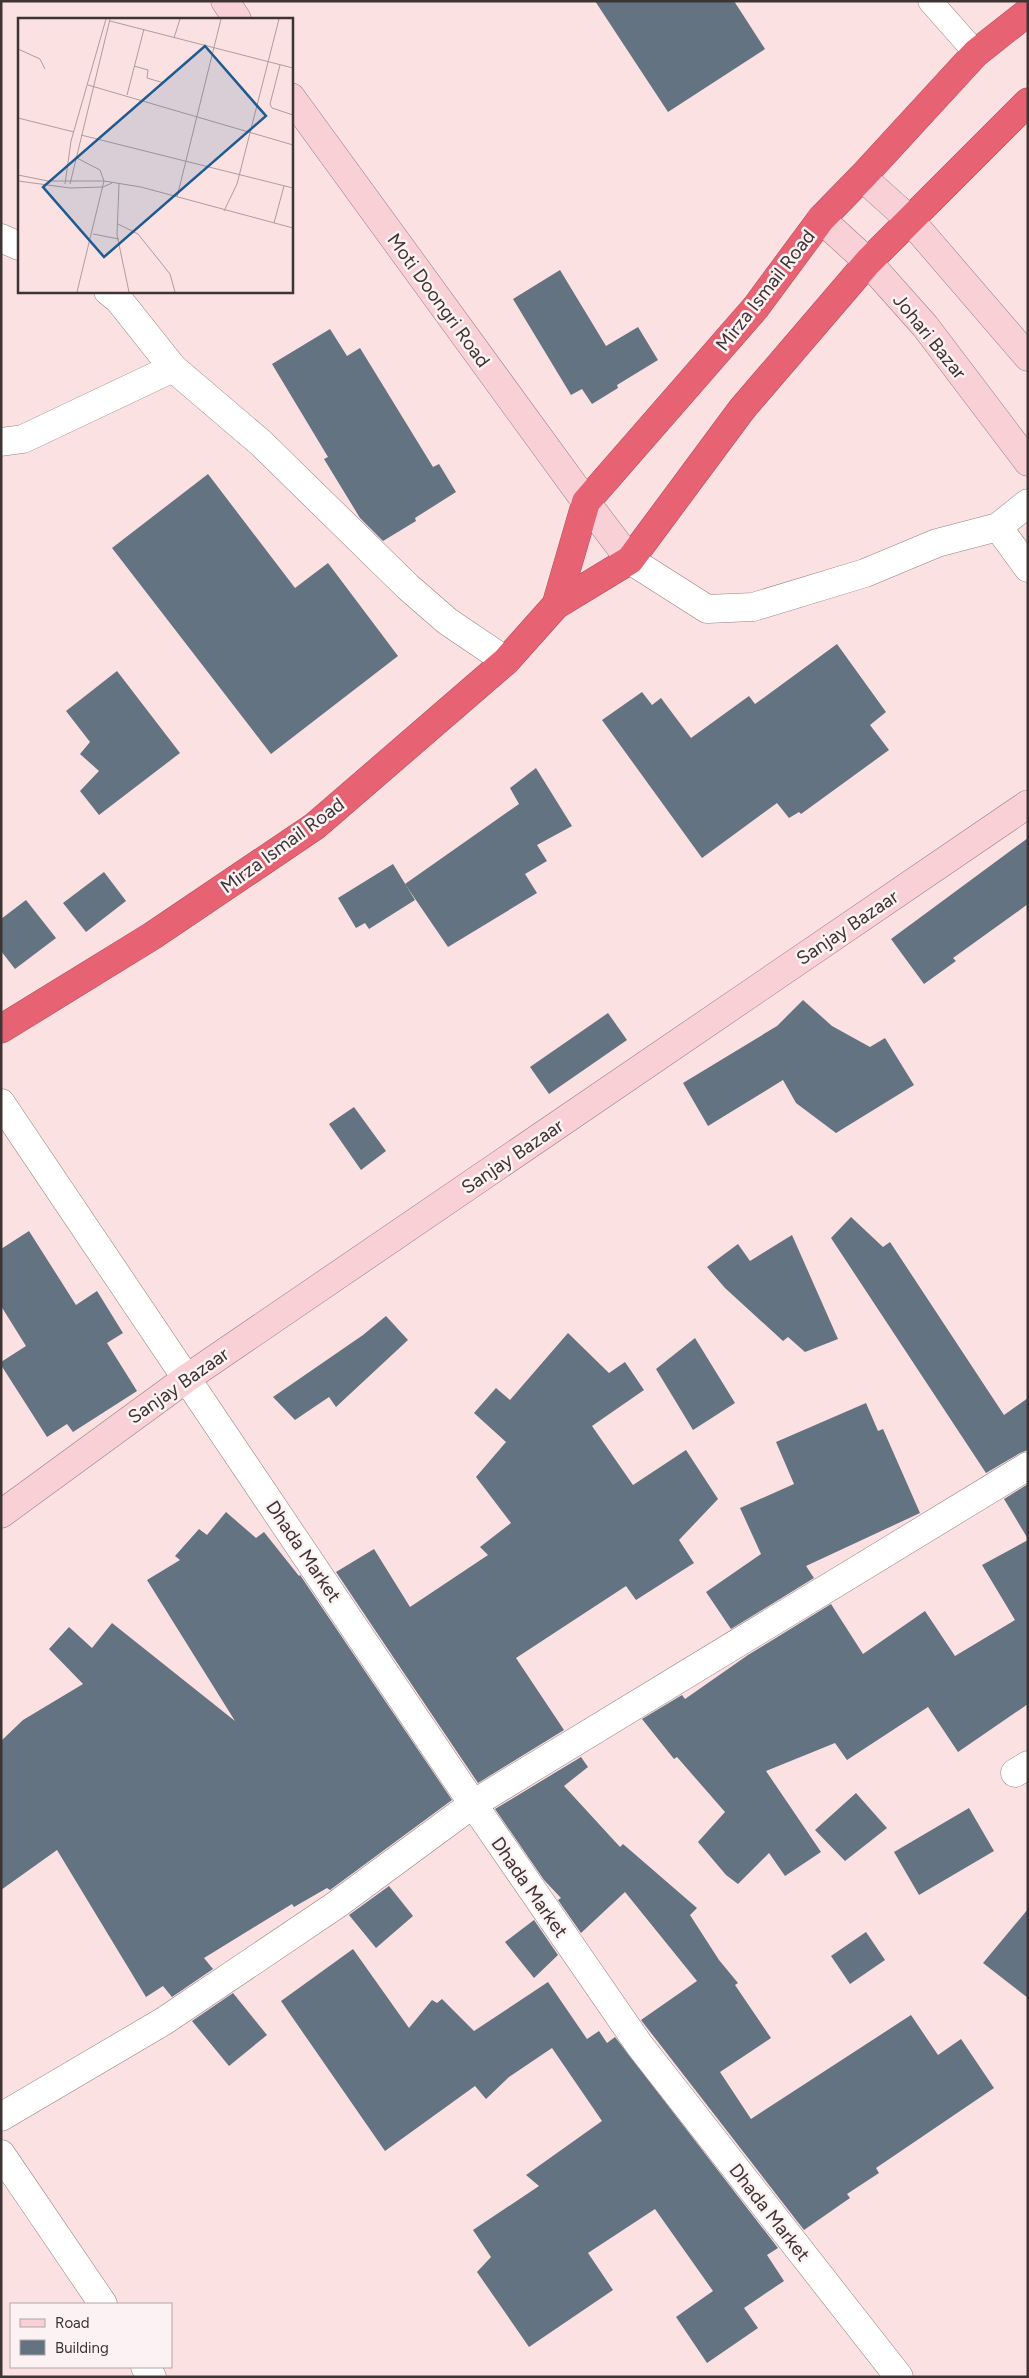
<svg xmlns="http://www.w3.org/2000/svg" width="1029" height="2378" viewBox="0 0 1029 2378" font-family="Figtree,sans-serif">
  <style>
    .building { fill: #647382 }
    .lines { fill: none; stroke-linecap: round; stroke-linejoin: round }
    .lane-casing { stroke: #967f80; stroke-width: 25 }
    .street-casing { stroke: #967f80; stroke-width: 29 }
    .secondary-casing { stroke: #967f80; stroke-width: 29 }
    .highway-casing { stroke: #ac525d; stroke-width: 29 }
    .lane { stroke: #fff; stroke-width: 24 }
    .street { stroke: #fff; stroke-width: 28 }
    .secondary { stroke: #f8d0d5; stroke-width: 28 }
    .highway { stroke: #e76273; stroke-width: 28 }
    .labels { text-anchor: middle; stroke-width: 5; stroke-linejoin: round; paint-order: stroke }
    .street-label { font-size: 19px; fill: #3e3434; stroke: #fdf2f3 }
    .inset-road { fill: none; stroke: #af9c9c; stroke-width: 1 }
    .view { fill: #1d5b91; fill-opacity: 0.15; stroke: #1d5b91; stroke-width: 2.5 }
    .inset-edge { fill: none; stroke: #3e3434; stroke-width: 2.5 }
  </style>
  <rect width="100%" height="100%" fill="#fbe1e2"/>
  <g class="building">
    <polygon points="595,1 734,1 765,49 668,112"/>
    <polygon points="560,270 606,346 638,327 658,360 617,385 618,388 592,404 582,389 571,395 513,299"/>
    <polygon points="330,329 347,356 360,348 433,467 439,464 456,492 415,518 416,521 383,541 360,518 324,459 328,457 272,364"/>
    <polygon points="208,474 295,588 328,563 398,656 271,754 112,548"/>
    <polygon points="837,644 886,712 870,725 889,750 801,814 799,812 789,818 777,803 702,858 602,720 642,692 652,705 661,698 691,738 749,696 755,704"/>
    <polygon points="117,671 180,753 99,815 80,791 99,771 80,754 90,742 66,711"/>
    <polygon points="536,768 572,826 537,845 547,861 525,874 537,893 448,947 405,884 519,804 510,788"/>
    <polygon points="1028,838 1028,904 953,958 956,961 924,984 891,939"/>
    <polygon points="393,864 415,900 369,929 365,923 356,928 338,898"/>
    <polygon points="104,872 126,901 86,932 63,903"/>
    <polygon points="26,900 56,938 15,969 1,951 1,919"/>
    <polygon points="803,1000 832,1026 870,1047 885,1038 914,1085 836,1133 796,1103 783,1080 708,1126 683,1083 777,1026"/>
    <polygon points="608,1013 627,1040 549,1094 530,1067"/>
    <polygon points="354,1107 386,1151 361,1170 329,1124"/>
    <polygon points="851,1217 883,1247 890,1242 1004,1415 1028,1398 1028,1450 1020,1453 986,1473 831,1238"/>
    <polygon points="29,1231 76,1305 97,1291 123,1333 107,1343 137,1391 73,1432 67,1424 47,1437 1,1365 1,1362 26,1346 1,1306 1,1249"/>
    <polygon points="792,1235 838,1339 805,1352 788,1337 783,1341 725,1288 707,1267 738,1244 750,1261"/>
    <polygon points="386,1316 408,1340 336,1407 329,1397 295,1420 273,1397 363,1335"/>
    <polygon points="568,1333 609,1373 625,1362 644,1390 592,1426 633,1485 686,1450 718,1499 679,1540 694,1563 636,1600 626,1586 516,1658 564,1730 478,1783 336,1572 374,1549 410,1607 488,1555 480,1547 511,1523 476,1477 506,1442 474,1413 496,1388 510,1400"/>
    <polygon points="695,1338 735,1403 693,1430 656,1369"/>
    <polygon points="866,1403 878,1431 883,1429 920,1513 806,1566 814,1578 731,1629 706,1592 761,1554 740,1508 794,1484 776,1442"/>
    <polygon points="1028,1484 1028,1539 1004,1499"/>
    <polygon points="226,1512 256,1538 264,1532 299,1576 300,1575 452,1800 330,1890 327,1888 294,1907 292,1904 204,1958 213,1969 172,1997 163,1986 146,1997 57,1850 1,1890 1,1741 23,1720 83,1684 49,1649 69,1627 92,1648 112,1623 235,1721 147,1580 180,1560 175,1556 199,1529 207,1535"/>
    <polygon points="1028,1540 1028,1704 958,1752 928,1707 847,1760 835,1743 766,1771 821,1852 785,1876 769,1853 738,1884 726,1875 698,1842 725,1812 677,1757 674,1759 642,1719 682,1695 685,1699 748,1655 831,1604 863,1654 925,1611 955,1656 1015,1620 982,1565"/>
    <polygon points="581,1757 588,1767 564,1786 620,1847 623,1844 697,1908 690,1915 719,1960 738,1983 735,1985 771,2038 720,2072 751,2119 911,2015 938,2055 961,2039 994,2088 876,2168 879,2173 847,2194 850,2198 804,2230 641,2020 697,1981 625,1892 581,1933 558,1900 561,1898 544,1880 495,1809"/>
    <polygon points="856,1793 887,1828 845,1861 815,1830"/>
    <polygon points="969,1808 994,1851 919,1895 894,1852"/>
    <polygon points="389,1886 413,1916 376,1948 349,1915"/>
    <polygon points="1028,1909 1028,1998 983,1963"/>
    <polygon points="534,1920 558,1955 534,1978 505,1942"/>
    <polygon points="866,1932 885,1960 850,1984 831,1956"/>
    <polygon points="353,1949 409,2028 432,2000 437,2003 442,1999 474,2031 548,1982 587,2039 599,2031 607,2043 615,2037 778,2248 767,2255 784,2281 744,2308 758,2328 707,2363 676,2317 713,2291 655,2209 588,2253 613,2290 529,2347 477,2272 491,2257 473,2230 539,2186 526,2175 602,2121 552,2048 509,2077 486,2099 475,2086 385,2151 281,2001"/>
    <polygon points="233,1993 267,2035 229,2066 192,2021"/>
  </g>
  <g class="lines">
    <g class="lane-casing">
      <polyline id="lane" points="930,1 976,53"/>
    </g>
    <g class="street-casing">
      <g id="street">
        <polyline points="1,238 19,246"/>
        <polyline points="108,291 119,300 173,368 261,443 408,587 447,621 506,661"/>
        <polyline points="1,442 23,439 173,368"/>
        <polyline points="998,527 1028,568"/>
        <polyline points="630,560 707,609 753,607 865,573 937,543 998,527 1028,503"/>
        <polyline points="1,1103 473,1804 640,2046 899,2377"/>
        <polyline points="1015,1773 1028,1765"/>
        <polyline points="1,2117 164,2021 336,1905 473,1804 1028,1466"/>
        <polyline points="1,2154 103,2304"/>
        <polyline points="145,2367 152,2377"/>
      </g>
    </g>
    <g class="secondary-casing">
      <g id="secondary">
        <polyline points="225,1 237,19"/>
        <polyline points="291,97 586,502 630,560"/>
        <polyline points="862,177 910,220 1028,357"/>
        <polyline points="821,219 868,262 925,326 1028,462"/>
        <polyline points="1,1514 187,1378 1028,804"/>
      </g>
    </g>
    <g class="highway-casing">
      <g id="highway">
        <polyline points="556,605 586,502 756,307 821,219 862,177 976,53 1028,12"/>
        <polyline points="1,1029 152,936 315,826 506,661 556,605 630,560 742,409 868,262 1028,102"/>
      </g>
    </g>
    <use href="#lane" class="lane"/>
    <use href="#street" class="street"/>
    <use href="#secondary" class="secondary"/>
    <use href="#highway" class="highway"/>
  </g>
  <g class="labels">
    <g class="street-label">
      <text transform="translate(765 290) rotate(-52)" y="7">Mirza Ismail Road</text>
      <text transform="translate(439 300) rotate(54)" y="7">Moti Doongri Road</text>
      <text transform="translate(930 336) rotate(51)" y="7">Johari Bazar</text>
      <text transform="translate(282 845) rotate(-36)" y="7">Mirza Ismail Road</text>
      <text transform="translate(847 927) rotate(-34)" y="7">Sanjay Bazaar</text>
      <text transform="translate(512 1156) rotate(-34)" y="7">Sanjay Bazaar</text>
      <text transform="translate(178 1385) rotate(-35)" y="7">Sanjay Bazaar</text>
      <text transform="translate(304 1551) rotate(56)" y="7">Dhada Market</text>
      <text transform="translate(530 1887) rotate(55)" y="7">Dhada Market</text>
      <text transform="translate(770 2212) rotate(52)" y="7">Dhada Market</text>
    </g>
  </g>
  <g transform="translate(18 18)">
    <rect width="275" height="275" fill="#fbe1e2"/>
    <path class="inset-road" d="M92,3L275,50M156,20L162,1M0,31L22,41L27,51M262,47L252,86L254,90L275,97M116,48L130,52L129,60L146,65M70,67L275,127M109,77L126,11M0,100L56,114M63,117L275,170M57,139L82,152L86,163L59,274M0,157L30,163H86L123,169L275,210M0,163L52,170L85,169L94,165M47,166L53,123L88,1M52,166L92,1M101,166L99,217L111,274M159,179L203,1M206,193L219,166L261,1M256,205L266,168M100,206L120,216L152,256L157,274M75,216L101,221"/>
    <path class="view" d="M187,28L248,98L86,239L25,169Z"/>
    <rect width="275" height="275" class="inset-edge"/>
  </g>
  <rect width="1029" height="2378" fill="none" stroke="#3e3434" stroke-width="5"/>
  <rect x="10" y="2303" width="162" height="65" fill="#fdf2f3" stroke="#b1a6a7"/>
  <rect x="20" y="2319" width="25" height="8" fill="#f8d0d5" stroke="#b1a6a7"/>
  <text x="55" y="2328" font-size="15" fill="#3e3434">Road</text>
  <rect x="20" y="2340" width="25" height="15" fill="#647382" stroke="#b1a6a7"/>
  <text x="55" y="2353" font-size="15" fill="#3e3434">Building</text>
</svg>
